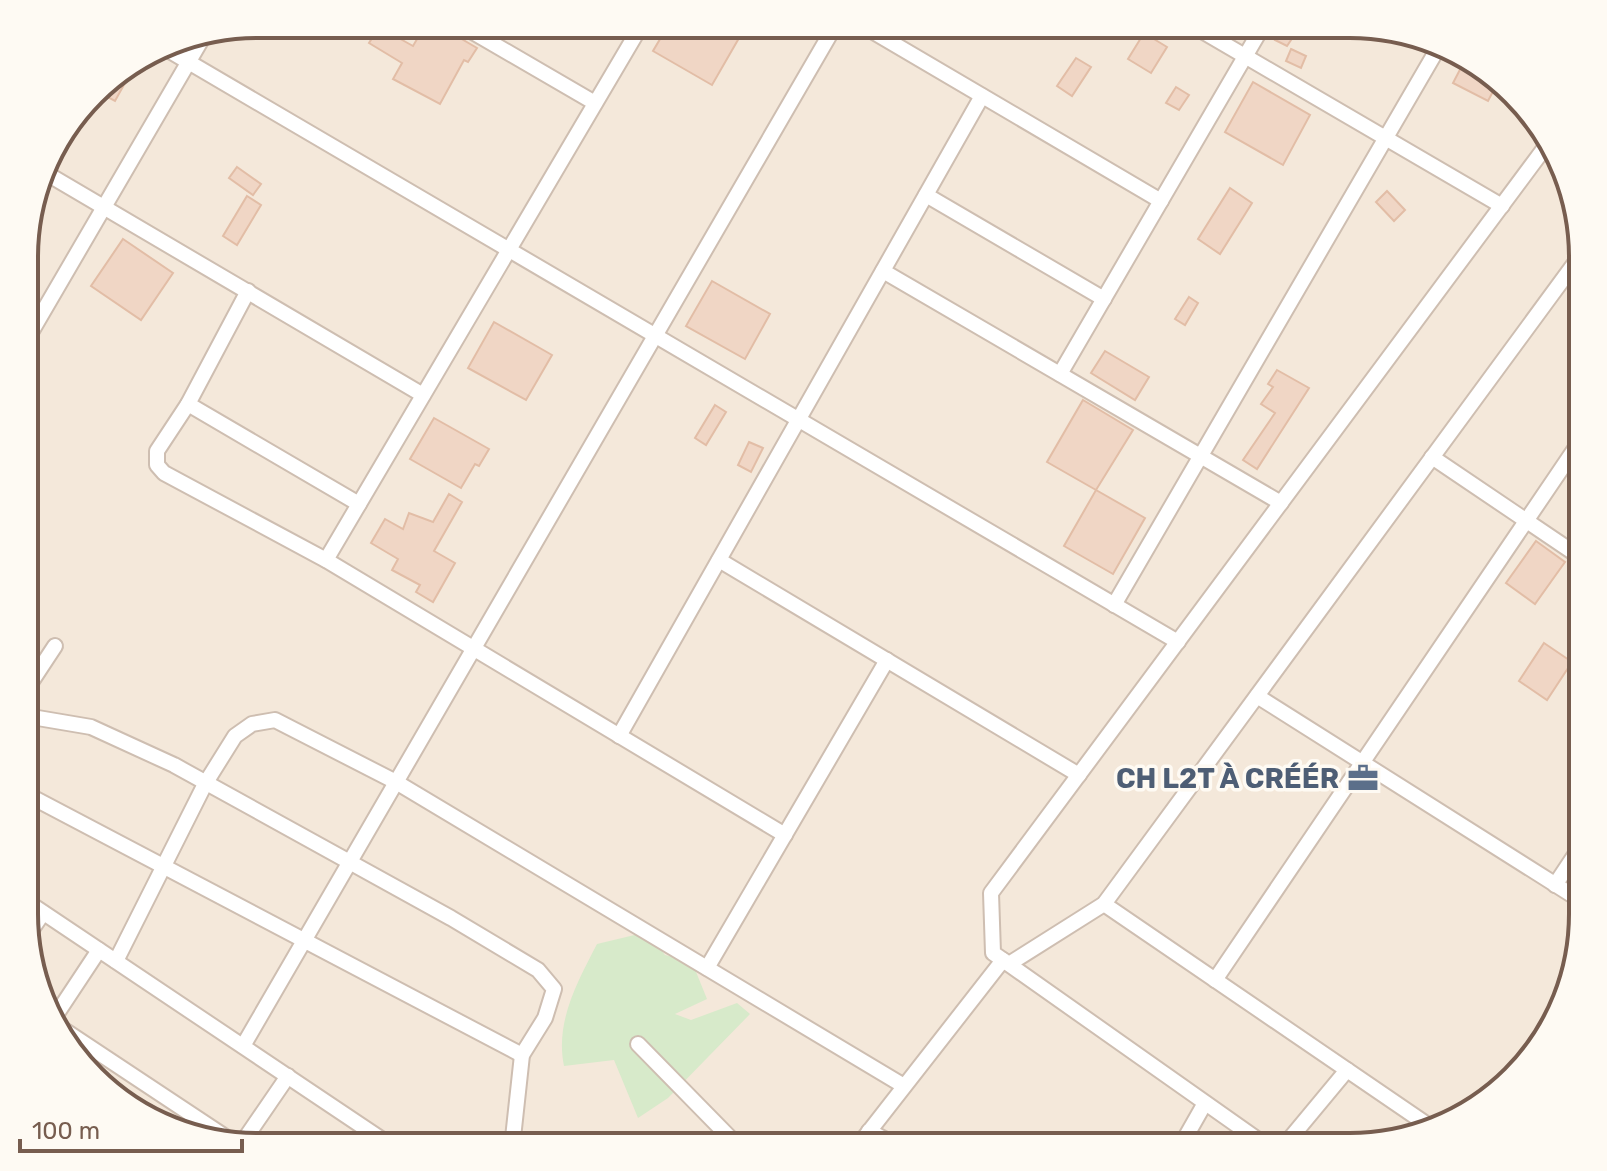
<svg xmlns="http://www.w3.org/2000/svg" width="1607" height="1171" viewBox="0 0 1607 1171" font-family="Rubik,sans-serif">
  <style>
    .residential { fill: #f4e8da }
    .green { fill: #d7eaca }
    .building { fill: #f0d6c5; stroke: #e2bda6; stroke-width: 2 }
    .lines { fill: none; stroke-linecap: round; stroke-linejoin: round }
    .minor-casing { stroke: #cebeb1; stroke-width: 18 }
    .minor { stroke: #fff; stroke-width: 14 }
    .labels { text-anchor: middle; stroke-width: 7; stroke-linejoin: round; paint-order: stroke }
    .service-label { font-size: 28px; font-weight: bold; fill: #4e5e75; stroke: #fefaf3; text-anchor: end }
    .rim { fill: none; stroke: #775d4f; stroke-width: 4 }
  </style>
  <rect width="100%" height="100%" fill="#fcf6ec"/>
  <polygon class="residential" points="257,24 1365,24 1439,42 1492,72 1559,154 1583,242 1583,929 1570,989 1535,1056 1453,1123 1350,1147 242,1147 182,1134 115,1099 55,1030 26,944 26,226 55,141 104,82 182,37"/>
  <path class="green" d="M647,932L665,955L692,962L707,999L675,1014L691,1020L737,1003L750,1014L668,1098L638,1118L614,1060L564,1066C555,1022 577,983 597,944Z"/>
  <g class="building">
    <polygon points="669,24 715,24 739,38 712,85 653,51"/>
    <polygon points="379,27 413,46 423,29 436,37 441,27 477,48 468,62 464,60 440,104 393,79 402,63 369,43"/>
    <polygon points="1282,27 1295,34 1287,46 1275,40"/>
    <polygon points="1144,33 1167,47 1151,73 1128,59"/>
    <polygon points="1291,49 1306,56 1301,68 1286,61"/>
    <polygon points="1076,58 1091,67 1072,96 1057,86"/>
    <polygon points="1466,58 1499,80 1488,101 1453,83"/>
    <polygon points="136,63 115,101 100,93 108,79"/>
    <polygon points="1253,82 1310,115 1283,165 1225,132"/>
    <polygon points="1176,87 1189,95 1179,110 1166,103"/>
    <polygon points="237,167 261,184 253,195 229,178"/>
    <polygon points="1230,188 1252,203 1220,254 1198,239"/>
    <polygon points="1387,191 1405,210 1394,221 1376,202"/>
    <polygon points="247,196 261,205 237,245 223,236"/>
    <polygon points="123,239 173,273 141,320 91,286"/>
    <polygon points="712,281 770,314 745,359 686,326"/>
    <polygon points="1189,297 1198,303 1185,325 1175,319"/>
    <polygon points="494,322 552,355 526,400 468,368"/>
    <polygon points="1105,351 1149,377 1135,400 1091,373"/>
    <polygon points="1277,370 1309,388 1257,469 1243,460 1275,413 1261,404 1273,387 1268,384"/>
    <polygon points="1083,400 1133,430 1096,490 1047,462"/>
    <polygon points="715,405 726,412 706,445 695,438"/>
    <polygon points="434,418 489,449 479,466 475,464 461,488 410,459"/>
    <polygon points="749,442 763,448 751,472 738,465"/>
    <polygon points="1096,490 1145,518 1113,574 1064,546"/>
    <polygon points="449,494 462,502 434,551 455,563 433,602 416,592 420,585 392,570 398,559 371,543 385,519 403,529 409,513 433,522"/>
    <polygon points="1536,541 1565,562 1535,604 1506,583"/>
    <polygon points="1544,643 1572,662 1547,700 1519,681"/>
  </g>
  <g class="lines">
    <g class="minor-casing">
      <g id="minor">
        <polyline points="459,24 595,103"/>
        <polyline points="860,24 1161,201"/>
        <polyline points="1190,24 1502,206"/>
        <polyline points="163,47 1178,642"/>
        <polyline points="44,172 423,395"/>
        <polyline points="926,195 1104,299"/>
        <polyline points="883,271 1281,503"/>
        <polyline points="248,291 188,404 157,451 157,465 164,473 326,560 785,835"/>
        <polyline points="26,341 206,32"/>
        <polyline points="1060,374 1264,24"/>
        <polyline points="188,404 359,504"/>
        <polyline points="1432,457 1583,559"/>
        <polyline points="326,560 642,24"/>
        <polyline points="719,560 1079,775"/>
        <polyline points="1114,605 1441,43"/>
        <polyline points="26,690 55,646"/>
        <polyline points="1257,696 1583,902"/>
        <polyline points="26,716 91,727 174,765 451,918 538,970 554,989 545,1018 522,1055 512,1147"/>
        <polyline points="619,736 982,96"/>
        <polyline points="26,794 522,1055"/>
        <polyline points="1555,885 1583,843"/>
        <polyline points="26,901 393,1147"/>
        <polyline points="1104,904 1432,1128"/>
        <polyline points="26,938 43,913"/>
        <polyline points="116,961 205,784 235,736 252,724 275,720 396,782 904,1086"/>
        <polyline points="1009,964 1104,904 1583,252"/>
        <polyline points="707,968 887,660"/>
        <polyline points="1215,980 1583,437"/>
        <polyline points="52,1021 99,950"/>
        <polyline points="52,1022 239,1146"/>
        <polyline points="638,1044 739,1147"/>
        <polyline points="243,1046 836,24"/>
        <polyline points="869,1131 899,1147"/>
        <polyline points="240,1146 288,1076"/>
        <polyline points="857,1147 1003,960"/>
        <polyline points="1180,1147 1205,1103"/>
        <polyline points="1268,1147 993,953 991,893 1549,142"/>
        <polyline points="1283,1147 1347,1070"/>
      </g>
    </g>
    <use href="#minor" class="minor"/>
  </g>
  <defs>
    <g id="office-bare" transform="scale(2.4)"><path d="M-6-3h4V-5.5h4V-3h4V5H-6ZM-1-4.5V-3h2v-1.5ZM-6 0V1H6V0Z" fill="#5c6f8a" stroke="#fefaf3" stroke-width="2.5" paint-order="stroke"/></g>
  </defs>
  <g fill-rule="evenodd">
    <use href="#office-bare" x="1363" y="778"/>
  </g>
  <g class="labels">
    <g class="service-label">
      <text x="1339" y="788">CH L2T À CRÉÉR</text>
    </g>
  </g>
  <path d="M0 0H1607V1171H0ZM257 38H1350A219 219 0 0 1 1569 257V914A219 219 0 0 1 1350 1133H257A219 219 0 0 1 38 914V257A219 219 0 0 1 257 38Z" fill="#fefaf3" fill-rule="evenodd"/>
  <path class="rim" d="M257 38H1350A219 219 0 0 1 1569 257V914A219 219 0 0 1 1350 1133H257A219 219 0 0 1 38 914V257A219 219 0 0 1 257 38Z"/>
  <path d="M20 1139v12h222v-12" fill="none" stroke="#775d4f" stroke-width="4"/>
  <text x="32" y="1139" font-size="24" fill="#775d4f" stroke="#fefaf3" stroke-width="6" paint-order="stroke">100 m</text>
</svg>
